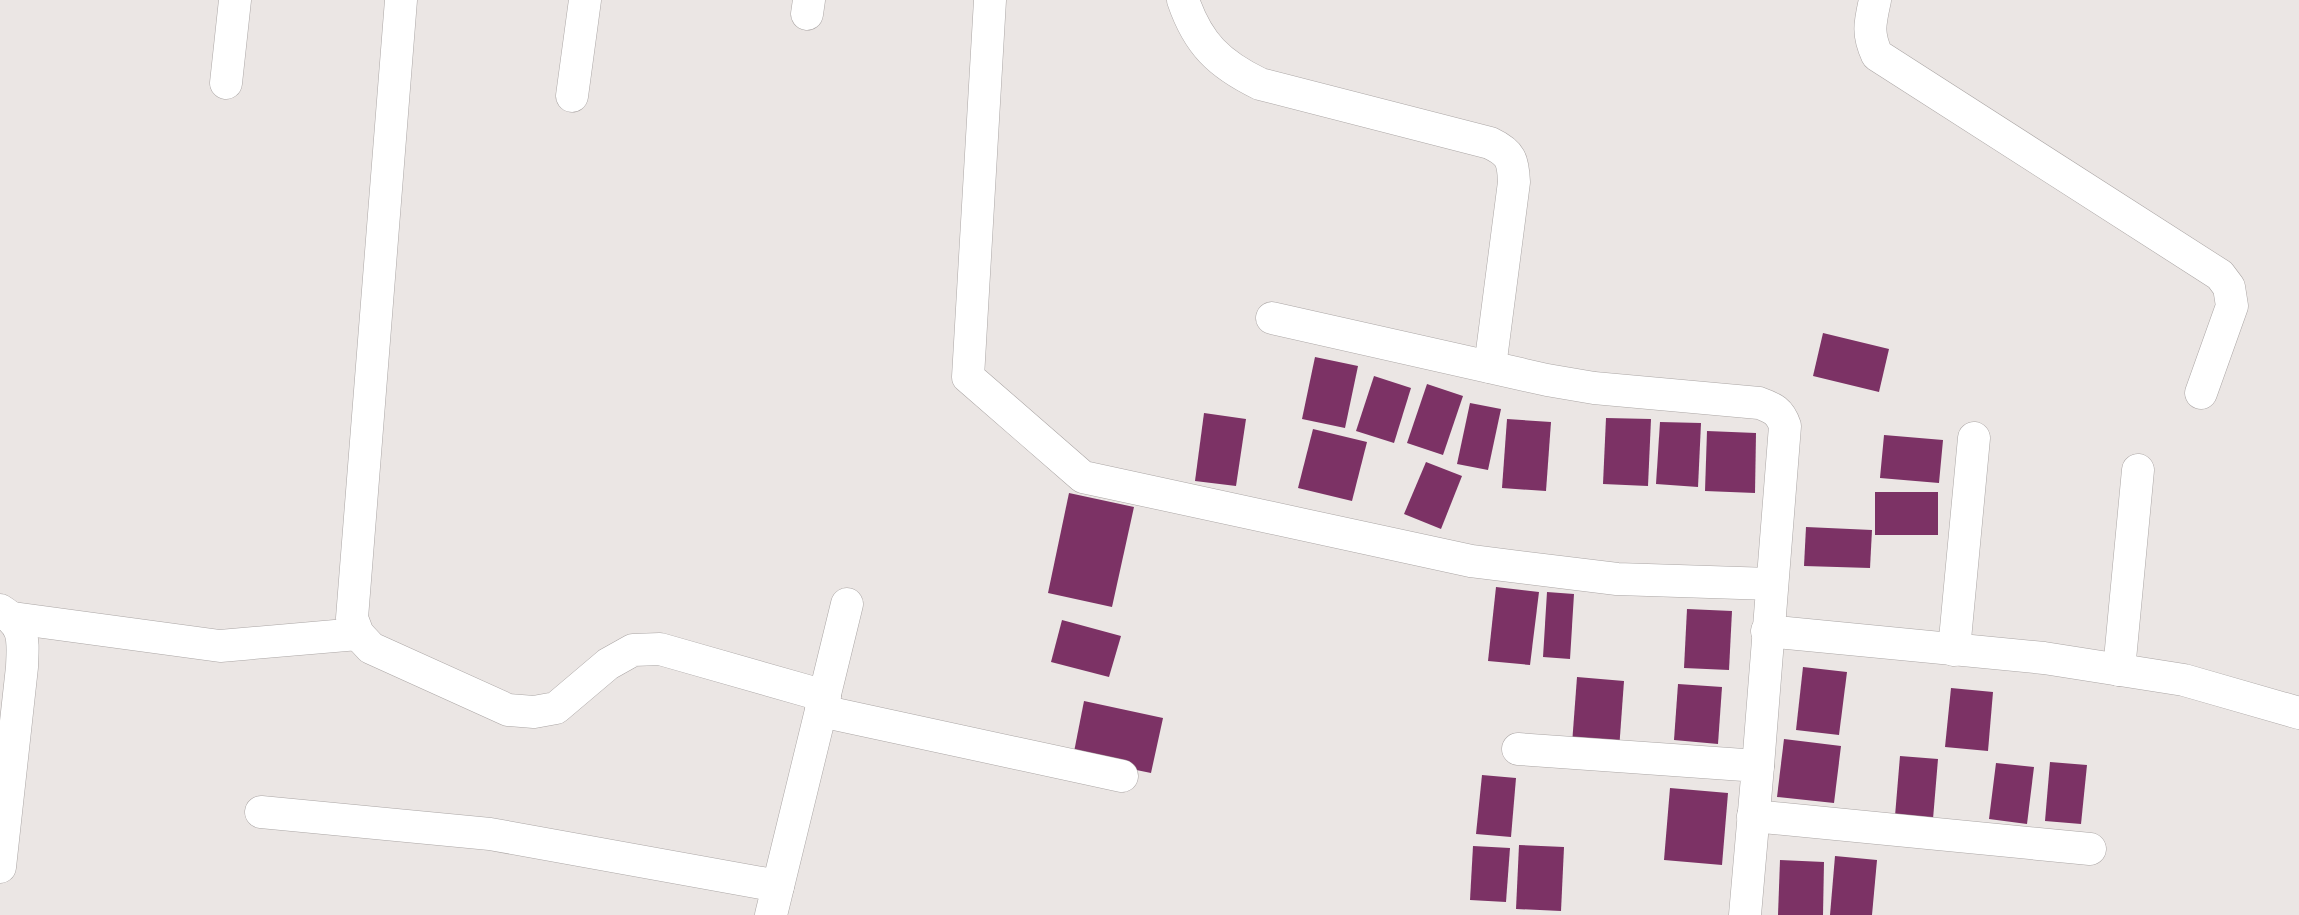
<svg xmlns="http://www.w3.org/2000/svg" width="2299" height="915" viewBox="0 0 2299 915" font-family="'Source Sans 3',sans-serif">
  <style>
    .building { fill: #7c3265 }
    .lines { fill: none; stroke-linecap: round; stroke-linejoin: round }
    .street-casing { stroke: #aba6a5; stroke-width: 33 }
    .street { stroke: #fff; stroke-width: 32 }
  </style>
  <rect width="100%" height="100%" fill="#ebe6e4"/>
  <g class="building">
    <polygon points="1823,333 1889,349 1879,392 1813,376"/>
    <polygon points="1315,357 1358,366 1345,428 1302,419"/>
    <polygon points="1374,376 1411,388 1394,443 1356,431"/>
    <polygon points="1427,384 1463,396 1443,455 1407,443"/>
    <polygon points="1470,403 1501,409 1488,470 1457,464"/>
    <polygon points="1204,413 1246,419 1236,486 1195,481"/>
    <polygon points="1606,418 1651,419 1648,486 1603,484"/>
    <polygon points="1507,419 1551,422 1546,491 1502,488"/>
    <polygon points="1660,422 1701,423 1698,487 1656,484"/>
    <polygon points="1313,429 1367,442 1352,501 1298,488"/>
    <polygon points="1707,431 1756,433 1755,493 1705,491"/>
    <polygon points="1884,435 1943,440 1939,483 1880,478"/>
    <polygon points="1426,462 1462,476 1441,529 1404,514"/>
    <rect x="1875" y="492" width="63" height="43"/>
    <polygon points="1069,493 1134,507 1112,607 1048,593"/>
    <polygon points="1806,527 1872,530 1870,568 1804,566"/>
    <polygon points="1496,587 1539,592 1530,665 1488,661"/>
    <polygon points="1547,592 1574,594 1570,659 1543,657"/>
    <polygon points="1687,609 1732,611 1729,670 1684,668"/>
    <polygon points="1062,620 1121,636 1109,677 1051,662"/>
    <polygon points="1803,667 1847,672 1839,735 1796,730"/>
    <polygon points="1577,677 1624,681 1619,750 1572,744"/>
    <polygon points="1678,684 1722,687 1718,744 1674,740"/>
    <polygon points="1951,688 1993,692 1988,751 1945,747"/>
    <polygon points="1084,701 1163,718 1151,773 1073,757"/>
    <polygon points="1784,739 1841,746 1834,803 1777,797"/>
    <polygon points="1900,756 1938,759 1933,819 1895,816"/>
    <polygon points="2050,762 2087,765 2081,824 2045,821"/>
    <polygon points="1996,763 2034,767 2027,824 1989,819"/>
    <polygon points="1482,775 1516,778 1511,837 1476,834"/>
    <polygon points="1670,788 1728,793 1722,865 1664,860"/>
    <polygon points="1519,845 1564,847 1561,911 1516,909"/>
    <polygon points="1473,846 1510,848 1506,902 1470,900"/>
    <polygon points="1835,856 1877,860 1872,915 1830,915"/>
    <polygon points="1780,860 1824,862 1823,915 1778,915"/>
  </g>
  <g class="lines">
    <g class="street-casing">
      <g id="street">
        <polyline points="401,0 352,618 358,634 371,648 508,710 534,712 556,708 608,664 633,650 660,649 825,696"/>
        <polyline points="990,0 968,377 1083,477 1471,561 1617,579 1771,584"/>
        <path d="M1183,0C1198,44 1219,64 1260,84L1490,143C1511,153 1513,160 1514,182L1490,367"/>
        <path d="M1875,0C1870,23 1867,33 1877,55L2220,275L2229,287L2232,306L2201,393"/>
        <polyline points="807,14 809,0"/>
        <polyline points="226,83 235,0"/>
        <polyline points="572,96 585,0"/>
        <path d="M1272,318L1547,380L1594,388L1759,403C1773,408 1780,411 1785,426L1758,766"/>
        <path d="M0,610C26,626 23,640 22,667L0,867"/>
        <polyline points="13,618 220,646 358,634"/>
        <polyline points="1767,631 2044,658 2184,680 2299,713"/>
        <polyline points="1954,650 1974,438"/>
        <polyline points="2119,670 2138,470"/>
        <polyline points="821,711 1122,776"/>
        <polyline points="1518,749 1758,766 1745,915"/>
        <polyline points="261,812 490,834 778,886"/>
        <polyline points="1753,816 2090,849"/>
        <polyline points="771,915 847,604"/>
      </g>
    </g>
    <use href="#street" class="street"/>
  </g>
</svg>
